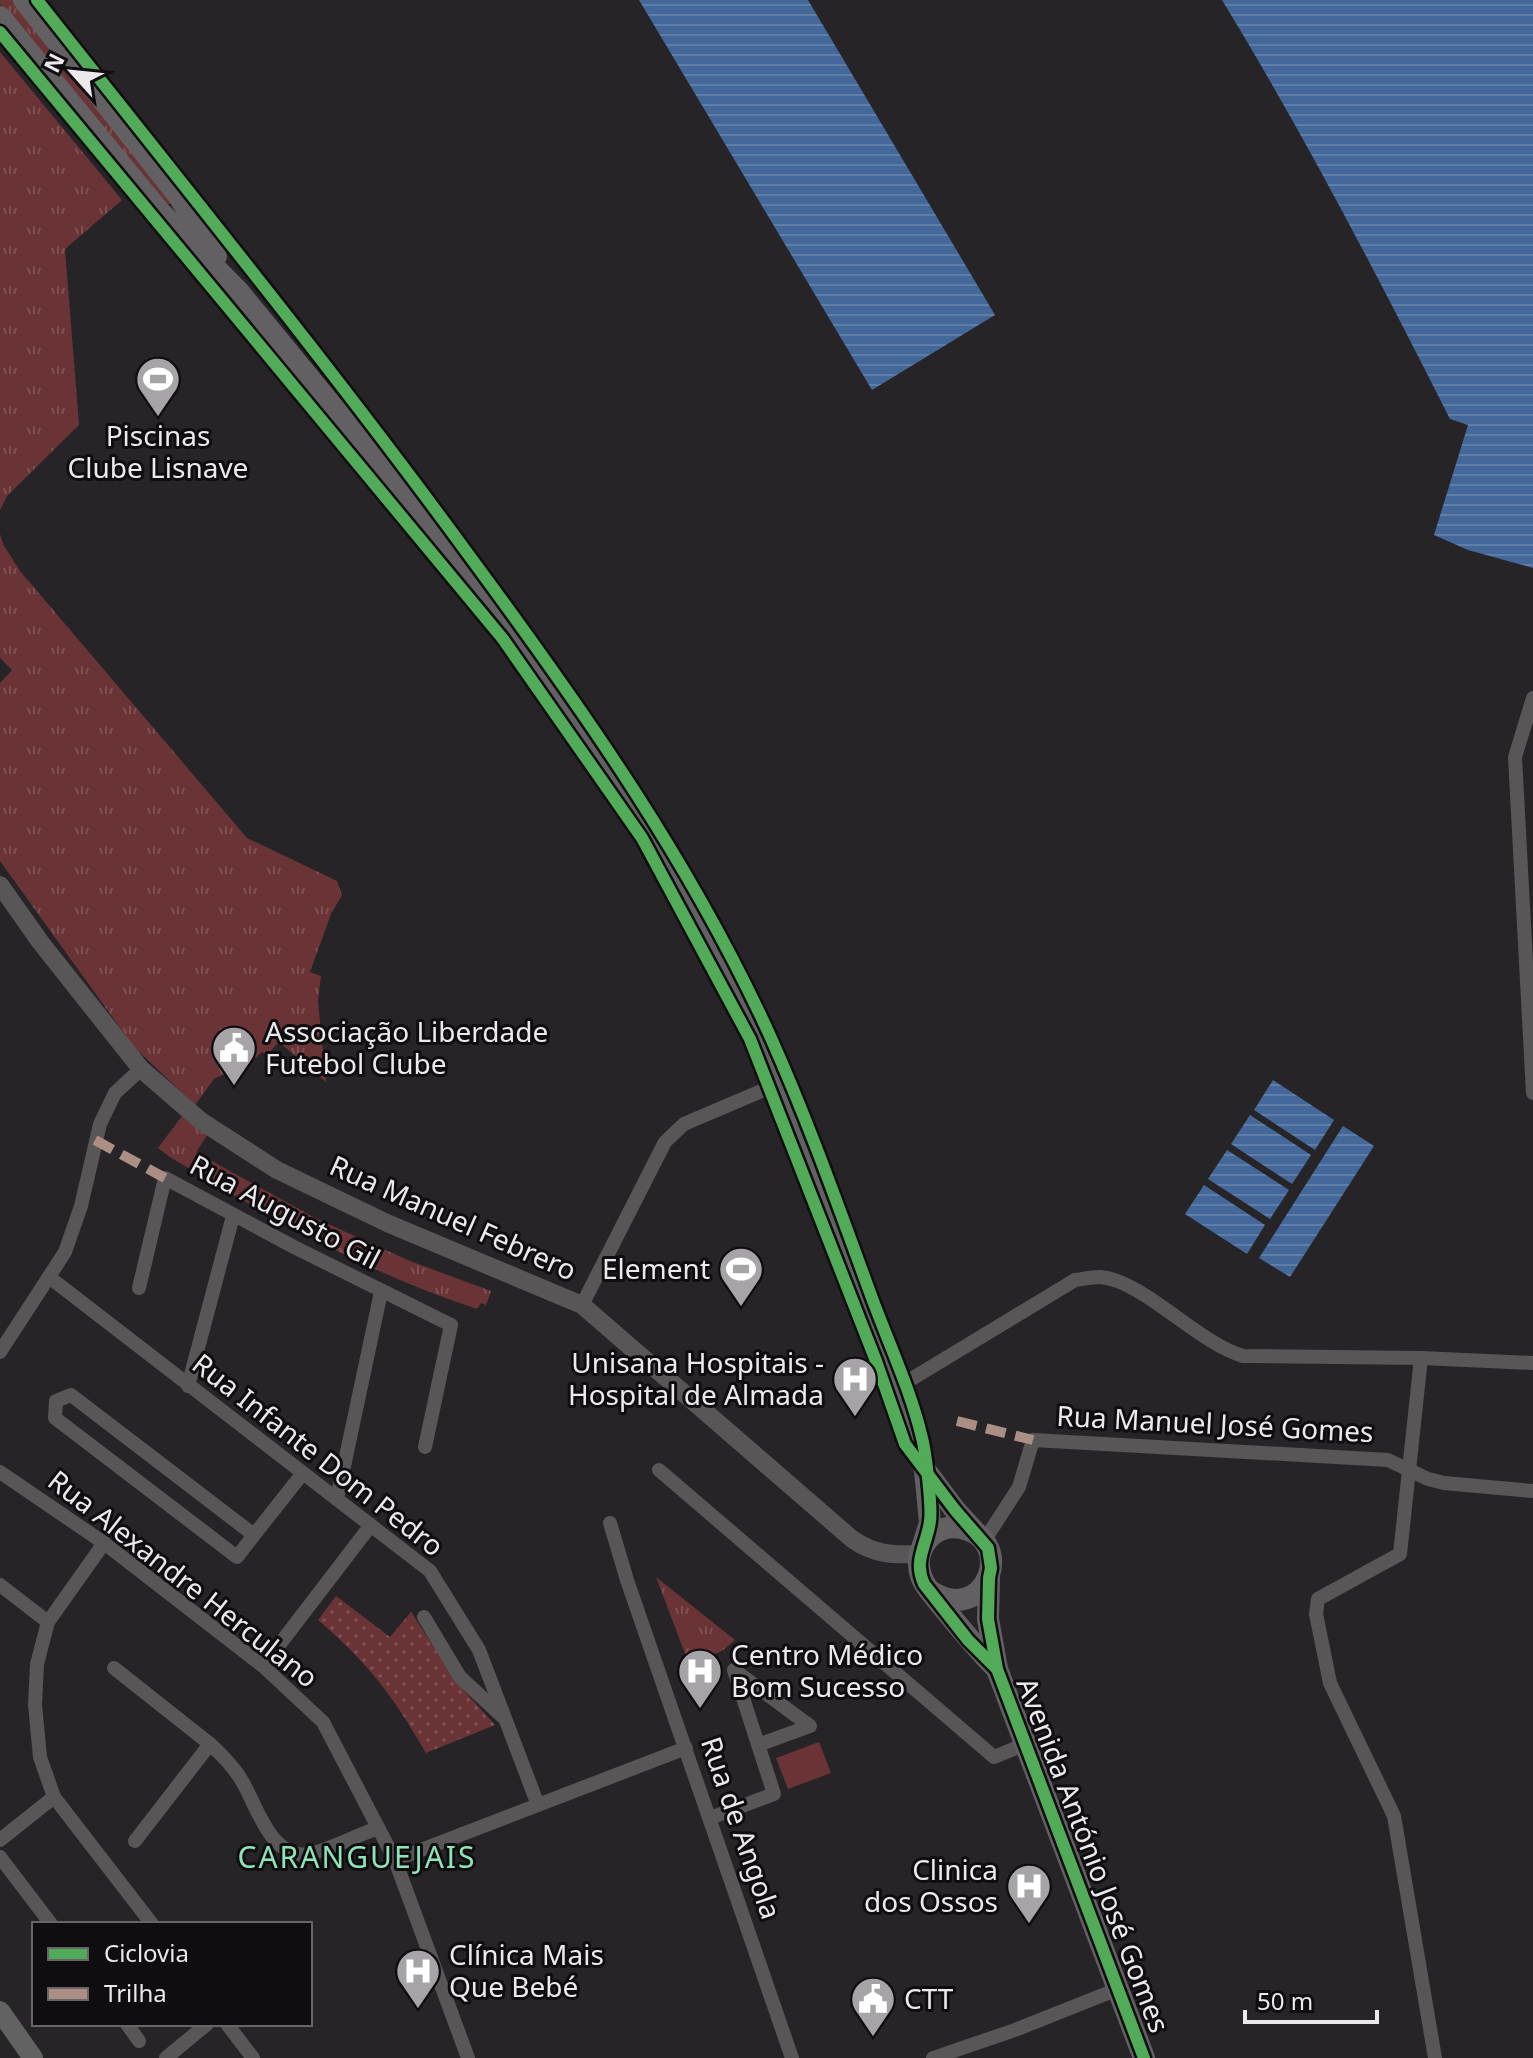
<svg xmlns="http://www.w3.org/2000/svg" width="1533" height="2058" viewBox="0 0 1533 2058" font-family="'Noto Sans',sans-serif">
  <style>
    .grass { fill: url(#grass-tufts) }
    .garden { fill: url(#garden-dots) }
    .pitch { fill: #6a3436 }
    .water { fill: url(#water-rules) }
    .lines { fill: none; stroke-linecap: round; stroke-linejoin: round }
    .minor { stroke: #585657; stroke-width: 14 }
    .tertiary { stroke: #585657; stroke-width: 18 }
    .secondary { stroke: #636262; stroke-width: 20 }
    .primary { stroke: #626062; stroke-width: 22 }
    .quiet { stroke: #ac8f84; stroke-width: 10; stroke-dasharray: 20 10; stroke-linecap: butt }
    .cycleway-casing { stroke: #0f0d0f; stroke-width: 17 }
    .cycleway { stroke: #51ab58; stroke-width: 12 }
    .labels { text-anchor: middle; stroke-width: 6; stroke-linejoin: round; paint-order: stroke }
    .poi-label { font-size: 28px; fill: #ece9ed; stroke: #0f0d0f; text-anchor: start }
    .street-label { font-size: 28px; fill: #ece9ed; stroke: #0f0d0f }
    .neighbourhood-label { font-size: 30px; letter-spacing: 2px; fill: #90e2b8; stroke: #0f0d0f }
  </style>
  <defs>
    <pattern id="grass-tufts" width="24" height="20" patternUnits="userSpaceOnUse" patternTransform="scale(2)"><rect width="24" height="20" fill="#6a3436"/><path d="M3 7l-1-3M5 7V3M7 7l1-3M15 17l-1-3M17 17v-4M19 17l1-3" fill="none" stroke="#7f5153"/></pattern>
    <pattern id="garden-dots" width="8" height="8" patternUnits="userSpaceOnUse" patternTransform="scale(2)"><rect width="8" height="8" fill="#6a3436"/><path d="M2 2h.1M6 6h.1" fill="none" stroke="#7f5153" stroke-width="1.8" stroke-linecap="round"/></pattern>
    <pattern id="water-rules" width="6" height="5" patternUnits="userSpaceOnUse" patternTransform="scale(2)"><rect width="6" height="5" fill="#436899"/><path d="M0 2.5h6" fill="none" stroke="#5e7ea8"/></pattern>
  </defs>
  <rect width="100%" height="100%" fill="#262427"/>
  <g class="grass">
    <polygon points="0,0 13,0 171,200 170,204 166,204 0,4"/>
    <polygon points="0,52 122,200 65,249 79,425 7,496 0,510"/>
    <polygon points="0,534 3,544 20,571 247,838 337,881 342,895 331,914 310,972 321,976 318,1001 326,1082 279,1042 267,1055 262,1052 252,1061 214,1079 195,1105 134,1047 0,861 0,683 12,670 0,658"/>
    <path d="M182,1116L207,1135L197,1151L210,1160L315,1218L410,1261L491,1291L486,1305L481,1303L477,1309C367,1273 269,1217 170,1157L158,1148Z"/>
    <polygon points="656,1577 735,1640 722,1651 689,1664"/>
  </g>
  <path class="garden" d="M336,1596L390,1637L411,1612L459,1685L495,1725L426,1753C393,1696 369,1664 318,1620Z"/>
  <polygon class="pitch" points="819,1742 831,1773 788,1789 776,1758"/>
  <g class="water">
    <polygon points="639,0 808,0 995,315 872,390"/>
    <path d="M1222,0H1533V568L1468,550L1434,535L1468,425L1450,419C1378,277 1305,136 1222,0Z"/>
    <polygon points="1273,1080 1334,1120 1315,1150 1254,1110"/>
    <polygon points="1250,1115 1311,1155 1292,1184 1231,1144"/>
    <polygon points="1343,1126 1374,1146 1290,1277 1259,1258"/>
    <polygon points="1227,1150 1289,1190 1270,1219 1208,1179"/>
    <polygon points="1204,1185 1265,1225 1247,1254 1185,1214"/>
  </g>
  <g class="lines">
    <g class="minor">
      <polyline points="1533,698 1515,757 1533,1093"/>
      <polyline points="49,1277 430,1571 479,1650 538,1805"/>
      <polyline points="139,1288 165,1178 294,1247 451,1325 425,1447"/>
      <polyline points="582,1305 665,1142 684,1124 780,1083"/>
      <polyline points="0,1352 65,1252 81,1206 100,1124 115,1093 141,1069"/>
      <polyline points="1421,1358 1400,1554 1318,1599 1316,1614 1330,1683 1394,1816 1435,2058"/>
      <polyline points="188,1386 233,1216"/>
      <path d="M895,1389L1075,1280C1083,1279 1092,1277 1100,1277C1143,1280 1196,1342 1243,1356L1421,1358L1533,1363"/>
      <polyline points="659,1470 994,1757 1016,1748 1025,1739"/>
      <polyline points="0,1472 104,1543 263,1666 323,1722 395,1860 468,2058"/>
      <polyline points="337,1499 381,1292"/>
      <polyline points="610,1523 627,1580 792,2058"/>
      <polyline points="254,1535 237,1557 55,1418 56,1401 71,1395 254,1535 303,1473"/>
      <polyline points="984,1541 1019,1487 1033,1440 1388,1460 1428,1479 1444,1483 1533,1491"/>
      <polyline points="104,1543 48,1622 37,1664 35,1705 40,1757 54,1797 152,1924"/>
      <polyline points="0,1585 48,1622"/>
      <polyline points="424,1617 460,1677 502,1716"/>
      <polyline points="263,1666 371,1525"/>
      <polyline points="114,1668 210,1744"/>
      <polyline points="710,1818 774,1794 734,1670 810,1726 758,1745"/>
      <polyline points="0,1840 54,1797"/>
      <path d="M135,1841L210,1744C222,1755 234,1767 242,1781C257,1806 271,1860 309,1854C330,1850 357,1835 378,1828"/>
      <polyline points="0,1857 51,1924"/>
      <polyline points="395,1860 686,1748"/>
      <polyline points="127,2024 139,2041"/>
      <polyline points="227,2024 253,2058"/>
      <polyline points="166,2058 207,2024"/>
      <polyline points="933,2058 1015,2030 1118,1989"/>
    </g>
    <path class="tertiary" d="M0,885L41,943L141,1069L201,1121L277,1170L387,1223L582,1305L852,1539C875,1555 893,1555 919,1554"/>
    <polyline class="secondary" points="0,2011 33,2058"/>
    <g class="primary">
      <polyline points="24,0 178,195 216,256"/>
      <polyline points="0,17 158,210 238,291 337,412 513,634 586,733 652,836 719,956 780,1083 925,1470 930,1523 923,1545"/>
      <polyline points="926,1471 955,1510 977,1534"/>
      <polyline points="989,1578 988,1619 997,1669 1144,2058"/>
      <path d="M930,1591C986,1628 1018,1539 961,1528C951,1526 940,1529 932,1535C915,1550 915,1573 929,1590C951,1617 972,1644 997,1669"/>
    </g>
    <g class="quiet">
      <polyline points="95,1140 165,1178"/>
      <polyline points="957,1421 1033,1440"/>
    </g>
    <g class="cycleway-casing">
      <g id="cycleway">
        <path d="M37,0C183,185 332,368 471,558C584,711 692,864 771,1038C809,1123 840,1211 872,1298C889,1344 911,1391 922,1438C926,1453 932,1507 930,1521C927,1545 913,1560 924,1584L968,1640L997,1669"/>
        <polyline points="0,32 503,639 642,838 750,1039 876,1361 905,1444 955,1510 988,1548 991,1568 989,1578 988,1619 997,1669 1144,2058"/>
      </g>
    </g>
    <use href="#cycleway" class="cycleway"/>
  </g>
  <defs>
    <g id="stadium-pin" transform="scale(2.3)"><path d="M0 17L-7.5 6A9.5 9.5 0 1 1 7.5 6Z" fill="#a7a4a8" stroke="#0f0d0f"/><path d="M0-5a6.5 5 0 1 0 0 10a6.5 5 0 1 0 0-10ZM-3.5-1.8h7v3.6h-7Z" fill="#fff"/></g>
    <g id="civic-pin" transform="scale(2.3)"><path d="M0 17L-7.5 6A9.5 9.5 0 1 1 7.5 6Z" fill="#a7a4a8" stroke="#0f0d0f"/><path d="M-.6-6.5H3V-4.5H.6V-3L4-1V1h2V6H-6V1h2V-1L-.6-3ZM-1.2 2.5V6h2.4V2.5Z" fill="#fff"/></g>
    <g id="hospital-pin" transform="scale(2.3)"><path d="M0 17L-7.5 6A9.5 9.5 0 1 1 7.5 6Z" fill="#a7a4a8" stroke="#0f0d0f"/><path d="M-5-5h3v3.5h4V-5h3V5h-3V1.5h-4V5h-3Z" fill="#fff"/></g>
  </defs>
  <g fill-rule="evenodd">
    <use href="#stadium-pin" x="158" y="379"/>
    <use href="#civic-pin" x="234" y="1048"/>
    <use href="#stadium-pin" x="741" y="1269"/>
    <use href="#hospital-pin" x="855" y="1379"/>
    <use href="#hospital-pin" x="700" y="1671"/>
    <use href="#hospital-pin" x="1029" y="1886"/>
    <use href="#hospital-pin" x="418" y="1971"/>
    <use href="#civic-pin" x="873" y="1999"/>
  </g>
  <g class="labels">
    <g class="poi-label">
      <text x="158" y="446" text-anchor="middle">Piscinas<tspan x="158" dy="32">Clube Lisnave</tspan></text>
      <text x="265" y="1042">Associação Liberdade<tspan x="265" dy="32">Futebol Clube</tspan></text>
      <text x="710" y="1279" text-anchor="end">Element</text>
      <text x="824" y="1373" text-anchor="end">Unisana Hospitais -<tspan x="824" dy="32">Hospital de Almada</tspan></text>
      <text x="731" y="1665">Centro Médico<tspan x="731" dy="32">Bom Sucesso</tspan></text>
      <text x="998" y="1880" text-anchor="end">Clinica<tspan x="998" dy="32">dos Ossos</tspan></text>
      <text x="449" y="1965">Clínica Mais<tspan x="449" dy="32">Que Bebé</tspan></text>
      <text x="904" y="2009">CTT</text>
    </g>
    <g class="street-label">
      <text transform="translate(285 1212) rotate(28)" y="10">Rua Augusto Gil</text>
      <text transform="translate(453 1218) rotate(24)" y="10">Rua Manuel Febrero</text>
      <text transform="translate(1215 1424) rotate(3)" y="10">Rua Manuel José Gomes</text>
      <text transform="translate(318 1455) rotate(38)" y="10">Rua Infante Dom Pedro</text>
      <text transform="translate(183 1579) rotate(38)" y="10">Rua Alexandre Herculano</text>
      <text transform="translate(741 1828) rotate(71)" y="10">Rua de Angola</text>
      <text transform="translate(1093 1855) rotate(69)" y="10">Avenida António José Gomes</text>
    </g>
    <g class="neighbourhood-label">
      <text x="357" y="1868">CARANGUEJAIS</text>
    </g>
  </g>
  <rect x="32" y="1922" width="280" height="104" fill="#0f0d0f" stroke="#676568" stroke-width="2"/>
  <rect x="48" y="1948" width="40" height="12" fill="#51ab58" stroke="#676568" stroke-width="2"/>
  <text x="104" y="1962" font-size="24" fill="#ece9ed">Ciclovia</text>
  <rect x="48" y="1988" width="40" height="12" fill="#ac8f84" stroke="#676568" stroke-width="2"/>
  <text x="104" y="2002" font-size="24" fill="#ece9ed">Trilha</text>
  <g transform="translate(72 72) rotate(297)" stroke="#0f0d0f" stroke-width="6" paint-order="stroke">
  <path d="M0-6L14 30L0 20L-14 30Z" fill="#ece9ed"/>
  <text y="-12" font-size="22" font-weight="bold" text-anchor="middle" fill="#ece9ed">N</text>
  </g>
  <path d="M1245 2010v12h132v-12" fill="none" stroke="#ece9ed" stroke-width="4"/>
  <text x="1257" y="2010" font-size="24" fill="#ece9ed" stroke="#0f0d0f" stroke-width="6" paint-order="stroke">50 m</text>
</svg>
